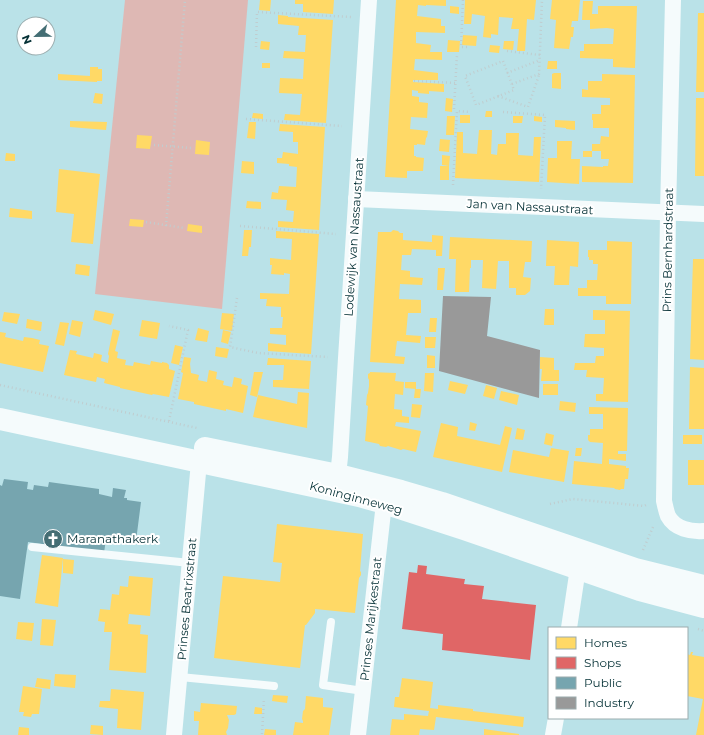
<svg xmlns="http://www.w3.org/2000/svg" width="704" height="735" viewBox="0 0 704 735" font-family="Montserrat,sans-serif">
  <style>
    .green { fill: #deb8b4 }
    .homes { fill: #ffd966 }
    .shops { fill: #e06666 }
    .public { fill: #76a5af }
    .industry { fill: #999 }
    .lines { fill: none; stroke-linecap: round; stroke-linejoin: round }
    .path { stroke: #c0cdcf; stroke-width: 2.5; stroke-dasharray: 1 3; stroke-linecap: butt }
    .lane { stroke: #f5fbfc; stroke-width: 8 }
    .street { stroke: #f5fbfc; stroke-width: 16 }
    .secondary { stroke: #f5fbfc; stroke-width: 22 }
    .labels { text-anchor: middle; stroke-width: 4; stroke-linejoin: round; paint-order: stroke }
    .street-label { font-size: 12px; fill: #043035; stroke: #fff }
    .poi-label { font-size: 12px; fill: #043035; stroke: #fff; text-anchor: start }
  </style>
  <rect width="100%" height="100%" fill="#bae2e8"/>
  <polygon class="green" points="125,0 248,0 222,309 95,294"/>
  <g class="homes">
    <polygon points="260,0 271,0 270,11 259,10"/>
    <polygon points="295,0 334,0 333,14 303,12 303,4 295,4"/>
    <polygon points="396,0 446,0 446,6 426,5 426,6 418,5 417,16 441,19 441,26 445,26 445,33 416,32 416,43 431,45 430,52 442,52 442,60 415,59 414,70 438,73 438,80 413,80 413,82 444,84 444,92 429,91 429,94 418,93 418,91 412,90 412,96 419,97 419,102 428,103 427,118 411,117 410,129 428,131 427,137 426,138 425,145 417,144 417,145 414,145 414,156 416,156 416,157 424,158 423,171 407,171 407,178 385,177"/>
    <polygon points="465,0 536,0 534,20 527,19 525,51 517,51 519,29 511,29 513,18 499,17 498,35 491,34 491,38 483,37 485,16 472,14 471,24 464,24"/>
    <polygon points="552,0 580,0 578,21 572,21 571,27 574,27 573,37 571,37 569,49 554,48 556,20 550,19"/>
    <polygon points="583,1 593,1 592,14 598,14 598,6 637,6 635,68 613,67 613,59 580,58 580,51 584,51 584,44 613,44 614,29 607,28 590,29 590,20 582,20"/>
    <polygon points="450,6 459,7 459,14 450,13"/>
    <polygon points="698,13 704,13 704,92 696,92"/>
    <polygon points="278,15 288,16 288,17 333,20 326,123 284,120 285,114 300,115 302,94 279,93 280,78 303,79 304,59 283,58 284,51 305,52 306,35 298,35 299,26 278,24"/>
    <polygon points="463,35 477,36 476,46 462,45"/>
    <polygon points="448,40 460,41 459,52 447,52"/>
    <polygon points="261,41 270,42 269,50 260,49"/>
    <polygon points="504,41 514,41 513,50 503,49"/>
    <polygon points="490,45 500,46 499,53 489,52"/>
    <polygon points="548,61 557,61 557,69 547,69"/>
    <rect x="262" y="63" width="8" height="5"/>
    <polygon points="90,67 98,67 98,69 102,69 102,81 97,81 97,82 58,80 58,74 90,76"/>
    <polygon points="554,73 561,73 561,89 552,88 552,74"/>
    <polygon points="602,74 635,75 633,183 582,182 582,166 603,167 603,166 608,166 609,159 601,159 601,151 592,151 592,157 583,157 583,151 592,151 592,144 600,144 601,136 609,137 609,128 593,128 593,120 592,120 592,114 601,114 601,105 610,105 610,98 582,97 582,89 588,90 588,81 602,81"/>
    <polygon points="95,93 103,94 102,104 93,103"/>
    <polygon points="446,98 453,99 452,112 445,111"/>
    <polygon points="696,98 704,98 704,176 695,176"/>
    <polygon points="486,111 492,111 492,117 485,117"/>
    <polygon points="253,113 263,114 263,119 252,118"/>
    <rect x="460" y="115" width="10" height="8"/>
    <polygon points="447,116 455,116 454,135 446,135"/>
    <polygon points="513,116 523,116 522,123 513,123"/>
    <polygon points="534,116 542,117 542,122 534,121"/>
    <polygon points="555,120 575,121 575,130 566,129 566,128 555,127"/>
    <polygon points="70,121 107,122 106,130 70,127"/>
    <polygon points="249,122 256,122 255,139 247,138"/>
    <polygon points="280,124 325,127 319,230 278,227 278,221 293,222 294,211 286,210 287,200 271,199 272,192 278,193 279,186 296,187 297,167 289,166 289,164 277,163 277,158 282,158 283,152 298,154 298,142 293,142 293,132 279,131"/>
    <polygon points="479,130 492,130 491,154 497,155 498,144 506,144 506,133 519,133 518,155 533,156 534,137 541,137 539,182 455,178 457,132 463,132 463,153 477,154"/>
    <polygon points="137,135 152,136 150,149 136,148"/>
    <polygon points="440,139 450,140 449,152 439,151"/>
    <polygon points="196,140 210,142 209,155 195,154"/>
    <polygon points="557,141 572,141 571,159 580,159 579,184 547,182 548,158 557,158"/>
    <polygon points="6,153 15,154 15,161 5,161"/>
    <polygon points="442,155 450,156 449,166 442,165"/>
    <polygon points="242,161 254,162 254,174 241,173"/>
    <rect x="440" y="166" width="9" height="14"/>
    <polygon points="59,169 100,174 93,244 71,242 74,214 56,212"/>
    <polygon points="247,201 261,202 261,209 246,208"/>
    <polygon points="10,208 32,211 32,219 9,217"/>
    <polygon points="130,219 144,220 143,227 129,226"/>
    <polygon points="188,224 202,226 202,233 187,231"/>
    <polygon points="244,230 252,230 251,247 249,247 248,256 242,256"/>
    <polygon points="393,230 398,231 400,233 403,233 403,240 432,242 432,235 443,236 442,256 436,256 436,250 412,249 411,255 402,255 401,270 410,271 410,277 423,278 422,285 400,284 399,299 421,300 421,313 408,313 406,335 421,336 420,343 397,341 395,356 405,357 404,364 370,362 378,232 391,232"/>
    <polygon points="276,231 319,234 311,354 268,351 268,343 286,345 286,335 270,334 270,328 282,328 283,317 281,317 281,307 266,306 267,299 260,299 260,293 289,294 290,274 284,273 284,275 271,274 272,265 270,265 270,258 291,260 292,239 276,238"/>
    <polygon points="450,237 532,241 531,262 525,262 523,277 531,278 530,291 525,295 516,295 516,288 509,288 509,261 498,261 496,289 482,288 483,260 471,260 471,268 470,268 469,292 455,292 456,259 449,259"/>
    <polygon points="547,240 579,242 578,267 570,266 569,285 554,285 555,266 546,266"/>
    <polygon points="607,241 632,242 631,304 606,304 606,296 578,296 578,288 587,288 587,280 597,280 598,264 593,264 593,260 589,260 589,257 588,257 588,250 607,250"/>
    <polygon points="693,259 704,259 704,360 690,359"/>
    <polygon points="76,264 90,266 89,276 75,274"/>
    <polygon points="438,268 445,268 443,290 437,290"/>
    <polygon points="545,309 554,309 554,325 544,325"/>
    <polygon points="95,310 114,314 111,325 93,320"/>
    <polygon points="593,310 630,311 628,402 596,401 596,394 603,394 604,378 586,377 587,370 574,370 575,363 595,363 596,356 604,356 604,348 584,347 585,334 605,334 605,320 593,320"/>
    <polygon points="4,312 20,314 17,324 2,321"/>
    <polygon points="222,313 234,314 232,331 220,329"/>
    <polygon points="430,318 437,318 436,332 429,332"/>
    <polygon points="27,319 42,322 41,331 26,328"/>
    <polygon points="72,320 83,322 80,337 69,334"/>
    <polygon points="142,320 160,323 157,339 139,336"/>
    <polygon points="60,322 69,323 64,346 55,344"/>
    <polygon points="198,328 209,331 207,342 195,340"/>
    <polygon points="113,329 120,331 115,351 118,352 117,358 126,360 125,365 133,366 134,362 150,365 151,361 162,363 162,362 167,363 169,365 169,369 175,371 169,397 153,394 152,395 120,388 120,387 104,383 105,379 97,377 96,382 64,375 70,350 77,351 76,354 93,358 94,353 102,355 101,361 108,363 109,356 108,354"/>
    <polygon points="223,330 231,332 228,344 221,342"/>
    <polygon points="0,332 6,333 5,337 23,341 24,337 32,338 40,340 39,344 49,346 43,372 0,363"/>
    <polygon points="425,337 436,337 435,348 425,348"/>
    <polygon points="175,345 183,347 179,365 171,363"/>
    <polygon points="216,347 229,349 227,358 215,356"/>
    <polygon points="427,355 435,356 435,368 427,368"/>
    <polygon points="184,357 191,358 190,364 191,373 199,375 198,380 207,382 209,370 217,372 216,379 224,381 223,385 232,387 234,377 242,379 241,384 248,386 243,413 226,409 226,411 194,404 194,402 178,399 183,373 181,372"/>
    <polygon points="540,357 554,358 554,370 559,370 559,381 541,381 542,369 540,369"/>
    <polygon points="268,358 311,361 309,389 273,387 273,380 283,380 284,365 267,365"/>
    <polygon points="690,367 704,368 704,429 689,429"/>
    <polygon points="254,372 263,372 257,397 250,395"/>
    <polygon points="370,372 396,373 395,381 404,382 403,395 395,394 394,409 402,410 402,416 409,417 409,423 396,422 395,426 421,431 416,452 403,449 401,450 388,446 386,447 380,446 379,444 365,441 368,406 366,405 367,395 368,393 369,386 369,380 368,378 368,374 370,373"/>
    <polygon points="425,373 434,373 433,392 424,391"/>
    <polygon points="450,381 468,385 465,394 448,390"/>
    <polygon points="405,382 416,382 416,389 405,388"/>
    <rect x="543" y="384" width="15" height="11"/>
    <polygon points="486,385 497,388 494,399 483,396"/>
    <polygon points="415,389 421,389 420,398 414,398"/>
    <polygon points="501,391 519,395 517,405 499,400"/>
    <polygon points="298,392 309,393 307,428 253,417 258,395 297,404"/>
    <polygon points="560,401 576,403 575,412 559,410"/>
    <polygon points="412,404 422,405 420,418 411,417"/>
    <polygon points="589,407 628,408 627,451 618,451 618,454 626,454 626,461 609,459 609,464 626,466 626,468 629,468 628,479 625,479 624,489 621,489 620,490 615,489 614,488 572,484 574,461 602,464 602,463 603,443 590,442 588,440 588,435 590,435 590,429 603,429 603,414 589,414"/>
    <polygon points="470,422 477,424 475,431 469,430"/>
    <polygon points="441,423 458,427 457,436 500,445 505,426 512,428 502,472 433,457"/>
    <polygon points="517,428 525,430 523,440 515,439"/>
    <polygon points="546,433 554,435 552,446 544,444"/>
    <rect x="683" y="435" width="19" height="9"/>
    <polygon points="551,448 569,451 564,482 509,472 513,450 549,457"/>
    <polygon points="576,448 582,448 581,456 575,456"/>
    <rect x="688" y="460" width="16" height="25"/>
    <polygon points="277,524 363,534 360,571 361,572 361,575 359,578 355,613 315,609 315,613 306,625 305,625 300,668 214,658 223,576 280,582 282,563 273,562"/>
    <polygon points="42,555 63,558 58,607 35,603"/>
    <polygon points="63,559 74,560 73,574 63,573"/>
    <polygon points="129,576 153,578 150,616 129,614 128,624 141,625 140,634 148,635 146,673 109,670 112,632 104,632 105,622 98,621 100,609 110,610 112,594 119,595 120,586 128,587"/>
    <polygon points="42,619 56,620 53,646 40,645"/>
    <polygon points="18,622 34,623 32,641 16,639"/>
    <polygon points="691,652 693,652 692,655 704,657 704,735 696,735 703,699 687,696 687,654 690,655"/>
    <polygon points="55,674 76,675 75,688 54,686"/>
    <polygon points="37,678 51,680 50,689 35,687"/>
    <polygon points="402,678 433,682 430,708 438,709 438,705 473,709 473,711 524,717 523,727 436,717 434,730 420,729 419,735 390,735 392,719 404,720 404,714 428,716 429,711 394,707 395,697 399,697"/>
    <polygon points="23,686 42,689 39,714 32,714 31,717 23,716 24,712 19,712"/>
    <polygon points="111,689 144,692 141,730 117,728 118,709 99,707 100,701 110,701"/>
    <polygon points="273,695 288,696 287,703 272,701"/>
    <polygon points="306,696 323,698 323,707 333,708 329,735 293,735 295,722 303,723 303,721 302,719 303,711 305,709"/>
    <polygon points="201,703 237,706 236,714 234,715 227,715 229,720 228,728 226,732 227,735 198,735 199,721 194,721 194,711 200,712"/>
    <polygon points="255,707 262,708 262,714 254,714"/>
    <polygon points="91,725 103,726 103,735 90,734"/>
    <polygon points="19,727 29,728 29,735 18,735"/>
    <polygon points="265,729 276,730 276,735 264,735"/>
    <polygon points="484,729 519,734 519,735 484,735"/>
  </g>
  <polygon class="shops" points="418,565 427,566 426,574 464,579 465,579 464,584 484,586 482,599 536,605 530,660 442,650 443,634 402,629 409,572 417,573"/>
  <polygon class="public" points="4,479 28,482 27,489 33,490 34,485 48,487 49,482 99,489 99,494 112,497 113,488 126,490 124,498 127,498 127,500 141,502 136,541 106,539 104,553 28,542 20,599 0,596 0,485 2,486"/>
  <polygon class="industry" points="443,296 491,297 487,336 540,350 539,398 439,371"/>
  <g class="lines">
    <g class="path">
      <polyline points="463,0 461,47 467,47"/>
      <polyline points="256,47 257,12 351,17"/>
      <polyline points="507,51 540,55"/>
      <polygon points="503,61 514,90 476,105 465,76"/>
      <polyline points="507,73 540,60"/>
      <polyline points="414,81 456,83"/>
      <polyline points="512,84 539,74 542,0"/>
      <polyline points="498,96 528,107 539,75"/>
      <polyline points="454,109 457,54"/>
      <polyline points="503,112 545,115 541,189"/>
      <polyline points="246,119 342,126"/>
      <polyline points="154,145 191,148"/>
      <polyline points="453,185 457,111 470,112"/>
      <polyline points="146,222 184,228"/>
      <polyline points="166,226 185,0"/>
      <polyline points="240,226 336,234"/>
      <polyline points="237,298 230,347 258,353 328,357"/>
      <polyline points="0,385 197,428"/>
      <polyline points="169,421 188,330 169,326"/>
      <polyline points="550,504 573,499 644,506 646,505"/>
      <polyline points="643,550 653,527"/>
      <polyline points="698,629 704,631"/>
      <polyline points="262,734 264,699"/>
    </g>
    <g class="lane">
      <polyline points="32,547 190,563"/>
      <polyline points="331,622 323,685 363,691"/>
      <polyline points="180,677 274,686"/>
    </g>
    <g class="street">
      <path d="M673,0L668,213L664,501C665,505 666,511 668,516C675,529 691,532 704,531"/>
      <polyline points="356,199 704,214"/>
      <polyline points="338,475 340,457 346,358 369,0"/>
      <polyline points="569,628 578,568"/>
      <polyline points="174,735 199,462"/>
      <polyline points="358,735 384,503"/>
      <polyline points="553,735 556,718"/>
    </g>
    <g class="secondary">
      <polyline points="0,419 359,496 384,503 464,529 640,590 704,607"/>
      <polyline points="205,448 338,475 401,491 442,503 635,569 704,586"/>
    </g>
  </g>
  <defs>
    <g id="church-disc" transform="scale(1)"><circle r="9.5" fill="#446e74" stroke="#fff"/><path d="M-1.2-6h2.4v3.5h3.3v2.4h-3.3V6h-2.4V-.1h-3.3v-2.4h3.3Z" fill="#fff"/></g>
  </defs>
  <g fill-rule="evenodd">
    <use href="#church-disc" x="53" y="539"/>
  </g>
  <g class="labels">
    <g class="street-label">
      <text transform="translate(530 207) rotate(3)" y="4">Jan van Nassaustraat</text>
      <text transform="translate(354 237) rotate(-86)" y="4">Lodewijk van Nassaustraat</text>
      <text transform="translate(668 250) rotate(-89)" y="4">Prins Bernhardstraat</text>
      <text transform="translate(356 498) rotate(15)" y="4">Koninginneweg</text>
      <text transform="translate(187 599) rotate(-85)" y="4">Prinses Beatrixstraat</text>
      <text transform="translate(371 619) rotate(-84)" y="4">Prinses Marijkestraat</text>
    </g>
    <g class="poi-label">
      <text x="67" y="543">Maranathakerk</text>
    </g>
  </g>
  <rect x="548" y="627" width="140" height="92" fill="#ffffff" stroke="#9bacae"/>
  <rect x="556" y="637" width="20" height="12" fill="#ffd966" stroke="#9bacae"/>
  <text x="584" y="647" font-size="12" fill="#043035">Homes</text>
  <rect x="556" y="657" width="20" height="12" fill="#e06666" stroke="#9bacae"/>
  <text x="584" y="667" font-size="12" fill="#043035">Shops</text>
  <rect x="556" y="677" width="20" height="12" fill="#76a5af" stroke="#9bacae"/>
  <text x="584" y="687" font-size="12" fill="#043035">Public</text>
  <rect x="556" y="697" width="20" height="12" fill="#999999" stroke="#9bacae"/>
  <text x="584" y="707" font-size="12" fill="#043035">Industry</text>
  <g transform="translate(36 36) rotate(248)"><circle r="19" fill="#ffffff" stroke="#9bacae"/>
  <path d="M0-3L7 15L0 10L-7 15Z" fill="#446e74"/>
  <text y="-6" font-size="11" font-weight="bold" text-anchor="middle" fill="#043035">N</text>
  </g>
</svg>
